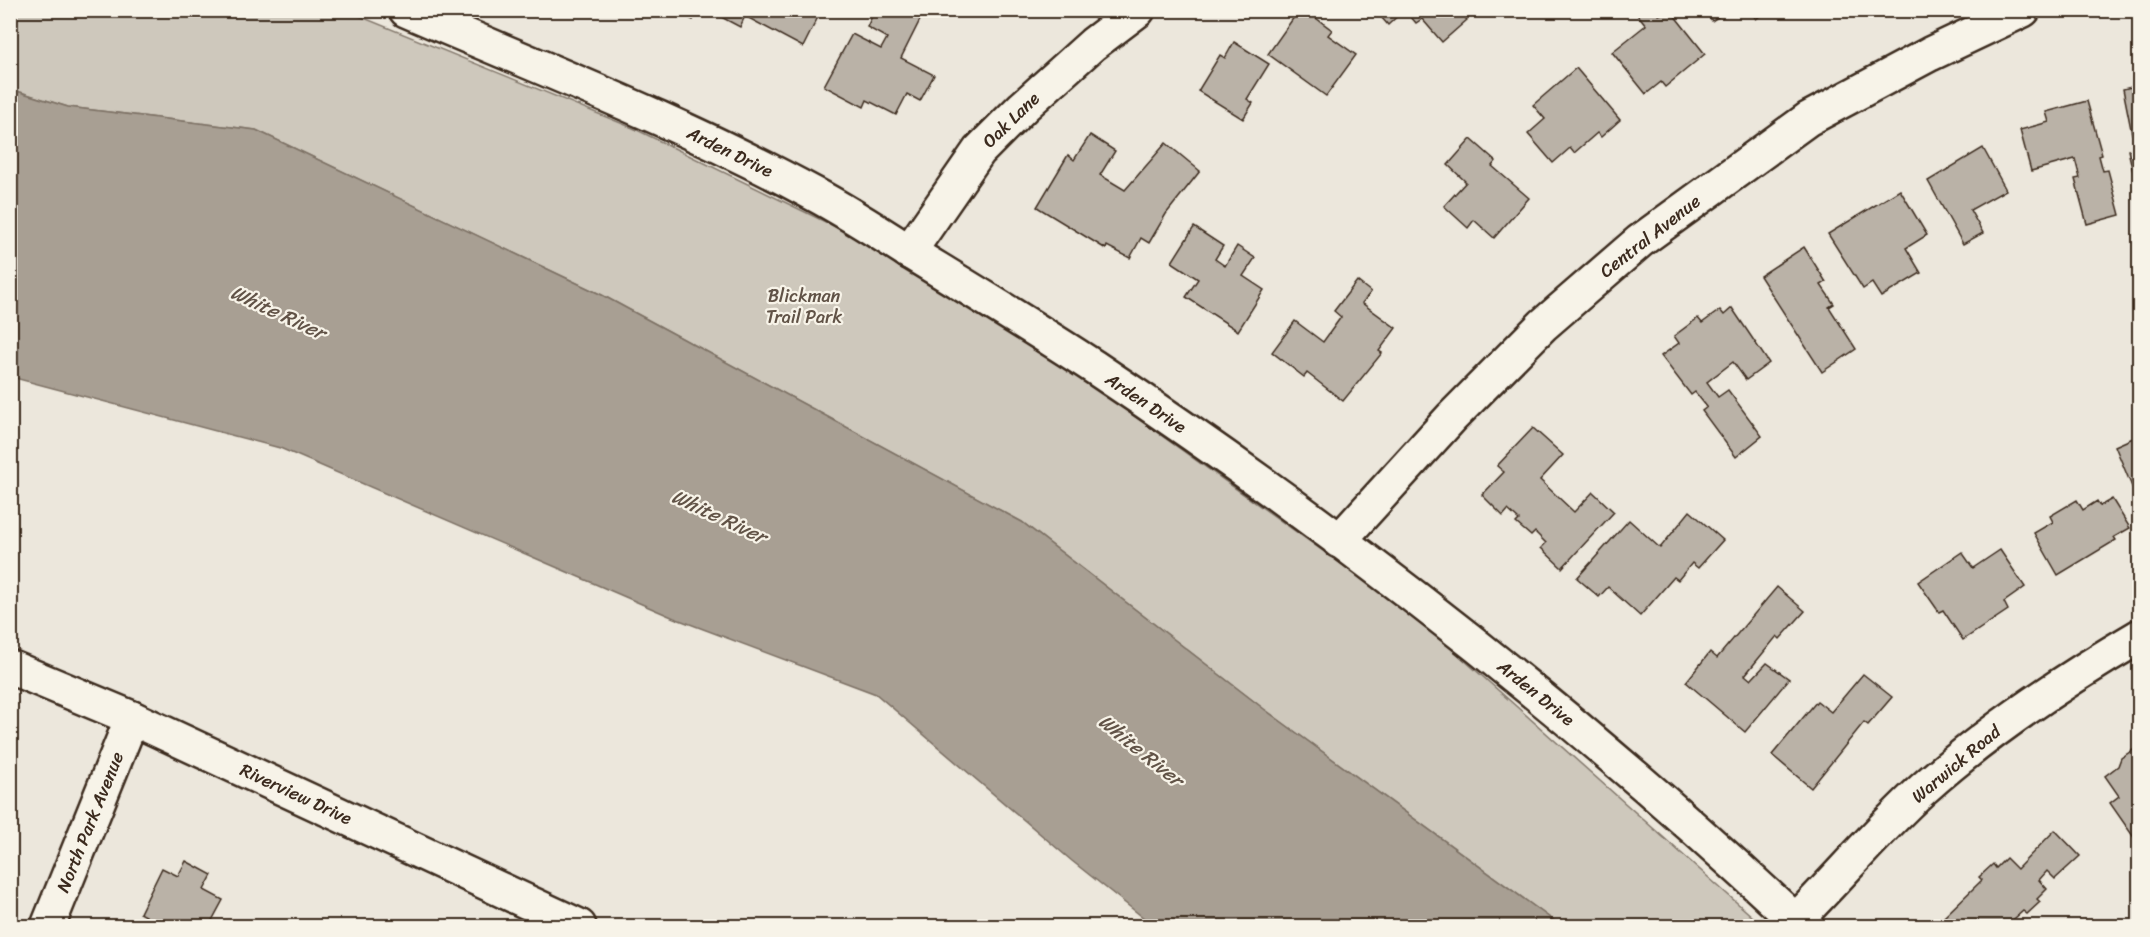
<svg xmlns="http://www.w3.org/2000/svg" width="2150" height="937" viewBox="0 0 2150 937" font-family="Sriracha,sans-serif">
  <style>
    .green { fill: #cec8bc; stroke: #84796d; stroke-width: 1.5 }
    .water { fill: #a89f93; stroke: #7c7064; stroke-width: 1.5 }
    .building { fill: #bab2a7; stroke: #3b2a1e; stroke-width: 1.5 }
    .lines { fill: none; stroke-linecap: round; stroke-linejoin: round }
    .street-casing { stroke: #3b2a1e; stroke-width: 38 }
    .street { stroke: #f7f3e8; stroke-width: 33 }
    .labels { text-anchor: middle; stroke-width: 4.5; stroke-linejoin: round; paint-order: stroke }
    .street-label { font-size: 18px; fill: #3b2a1e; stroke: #f7f3e8 }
    .park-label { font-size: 18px; fill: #605246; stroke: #f7f3e8 }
    .water-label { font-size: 20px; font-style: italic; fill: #615347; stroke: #f7f3e8 }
  </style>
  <rect width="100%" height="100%" fill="#ece7dc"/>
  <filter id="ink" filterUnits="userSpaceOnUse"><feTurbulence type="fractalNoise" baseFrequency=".0167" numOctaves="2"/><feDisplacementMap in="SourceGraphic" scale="12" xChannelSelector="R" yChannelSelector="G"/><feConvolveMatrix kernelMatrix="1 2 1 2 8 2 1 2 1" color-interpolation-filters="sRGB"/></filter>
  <g filter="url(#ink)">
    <polygon class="green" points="11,11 347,11 633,128 846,232 1060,363 1418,619 1763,926 1561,926 1264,709 1022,522 602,295 256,130 68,107 11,89"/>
    <polygon class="water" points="10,89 68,107 256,130 602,295 1022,522 1264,709 1561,926 1154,926 1072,861 876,694 674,618 280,448 11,377"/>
    <g class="building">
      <polygon points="673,10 698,10 693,20"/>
      <polygon points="708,10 813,10 820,13 803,47 745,16 740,27"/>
      <polygon points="875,10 925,10 901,58 934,75 920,101 907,94 896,115 867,100 864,107 824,86 852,34 881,49 887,38 867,27"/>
      <polygon points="1299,10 1305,10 1332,30 1328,35 1356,55 1326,96 1268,54"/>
      <polygon points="1375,10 1404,10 1388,25"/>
      <polygon points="1405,10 1459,10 1467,20 1442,42 1422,19 1416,23"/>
      <polygon points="1634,10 1656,10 1659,15 1670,10 1705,54 1665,87 1661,82 1646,94 1612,52 1646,25"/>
      <polygon points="1705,10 1728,10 1712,21"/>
      <polygon points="1749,10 1768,10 1756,19"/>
      <polygon points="1234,42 1269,64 1247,99 1253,103 1243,119 1198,91 1220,55 1225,58"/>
      <polygon points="1576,68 1620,120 1601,137 1597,133 1574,153 1570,148 1553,163 1528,134 1545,119 1533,105"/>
      <polygon points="2140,85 2140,180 2135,181 2128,150 2138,148 2134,134 2132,134 2123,89"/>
      <polygon points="2087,101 2102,155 2099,156 2103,171 2108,170 2120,215 2087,224 2075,179 2080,178 2075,159 2031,171 2020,130 2049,122 2046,112"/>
      <polygon points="1090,135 1115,151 1100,175 1125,190 1166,143 1200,171 1166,214 1149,243 1141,238 1130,258 1107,246 1106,249 1037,207 1068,155 1074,160"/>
      <polygon points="1471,139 1496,161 1492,166 1529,198 1494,238 1474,220 1468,228 1444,206 1466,182 1448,165"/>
      <polygon points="1983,148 2006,190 1970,210 1983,233 1963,244 1928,181"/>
      <polygon points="1900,190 1927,235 1906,248 1921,273 1881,297 1872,283 1863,289 1828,234"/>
      <polygon points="1194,227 1223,246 1215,259 1225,266 1237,246 1255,258 1243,276 1264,290 1238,331 1186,297 1198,279 1172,262"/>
      <polygon points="1804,247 1826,282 1821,285 1834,304 1829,307 1856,349 1822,372 1760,276"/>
      <polygon points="1357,281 1371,292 1362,303 1396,328 1379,351 1382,353 1343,401 1307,373 1304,377 1272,352 1295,321 1323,342 1341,317 1334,311"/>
      <polygon points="1732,308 1769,363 1746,380 1733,362 1707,382 1718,397 1728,390 1762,436 1736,457 1702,411 1707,407 1695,392 1691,395 1661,356 1679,343 1674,336 1698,318 1702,323 1720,310 1724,315"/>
      <polygon points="1533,428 1563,455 1540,480 1574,512 1593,492 1614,512 1562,568 1541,548 1546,543 1535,532 1531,536 1516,523 1519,520 1508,510 1503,516 1482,495 1504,472 1497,466"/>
      <polygon points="2140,435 2140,506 2115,446"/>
      <polygon points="2112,499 2130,528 2114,537 2116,540 2058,575 2034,533 2053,522 2050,516 2077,500 2083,510 2097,501 2100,506"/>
      <polygon points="1690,511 1723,540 1698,568 1692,563 1678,580 1674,577 1640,616 1608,587 1599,597 1577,578 1629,520 1660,548"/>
      <polygon points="2000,550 2025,587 2004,602 2008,610 1963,640 1943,610 1939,612 1918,582 1962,552 1973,568"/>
      <polygon points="1777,587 1805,611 1780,639 1777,636 1745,675 1751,680 1767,663 1789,679 1745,732 1686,682 1710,652 1717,658"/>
      <polygon points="1863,674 1892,697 1868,725 1864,722 1811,788 1772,755 1817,701 1831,712"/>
      <polygon points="2139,746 2140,835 2135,839 2110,803 2119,796 2105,776 2118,766 2121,758"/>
      <polygon points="2055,830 2080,856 2055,879 2047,871 2039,880 2047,889 2037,899 2040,902 2027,914 2023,911 2006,926 1953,926 1944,917 1982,880 1979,877 1993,864 1996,868 2006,858 2017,869"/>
      <polygon points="186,861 212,875 204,890 223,900 209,926 193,926 182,921 179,926 141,926 146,916 140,913 162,868 178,876"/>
      <polygon points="297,921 309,926 294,926"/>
    </g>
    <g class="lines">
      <g class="street-casing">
        <g id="street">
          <path d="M406,10C543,69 683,123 814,194C846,211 877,231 908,251C970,289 1033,327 1094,367C1344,534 1582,720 1801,926"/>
          <polyline points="909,252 979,151 1023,107 1093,44 1138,10"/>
          <polyline points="1339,541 1452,417 1543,325 1640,241 1808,119 1930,54 2023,10"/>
          <polyline points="10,667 132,718 579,926"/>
          <path d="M1795,921C1838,878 1878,830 1923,789C1989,730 2063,681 2140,636"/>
          <polyline points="48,926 132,718"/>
        </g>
      </g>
      <use href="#street" class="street"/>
    </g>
  </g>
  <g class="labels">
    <g class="street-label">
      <text transform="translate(1011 120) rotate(-44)" y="6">Oak Lane</text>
      <text transform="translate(730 152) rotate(26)" y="6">Arden Drive</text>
      <text transform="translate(1650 236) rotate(-38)" y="6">Central Avenue</text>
      <text transform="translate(1146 403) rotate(34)" y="6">Arden Drive</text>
      <text transform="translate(1536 693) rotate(39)" y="6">Arden Drive</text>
      <text transform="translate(1956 764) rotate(-40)" y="6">Warwick Road</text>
      <text transform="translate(296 794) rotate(25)" y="6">Riverview Drive</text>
      <text transform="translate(90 822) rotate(-68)" y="6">North Park Avenue</text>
    </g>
    <g class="park-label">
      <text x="804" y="302">Blickman<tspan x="804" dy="21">Trail Park</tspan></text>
    </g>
    <g class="water-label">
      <text transform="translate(278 312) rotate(25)" y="7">White River</text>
      <text transform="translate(719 516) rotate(25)" y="7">White River</text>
      <text transform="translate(1141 750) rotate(39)" y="7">White River</text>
    </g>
  </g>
  <rect width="2150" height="937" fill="none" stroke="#f7f3e8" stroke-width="36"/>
  <rect x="18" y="18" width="2114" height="901" fill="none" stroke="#3b2a1e" stroke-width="2" filter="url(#ink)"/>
</svg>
